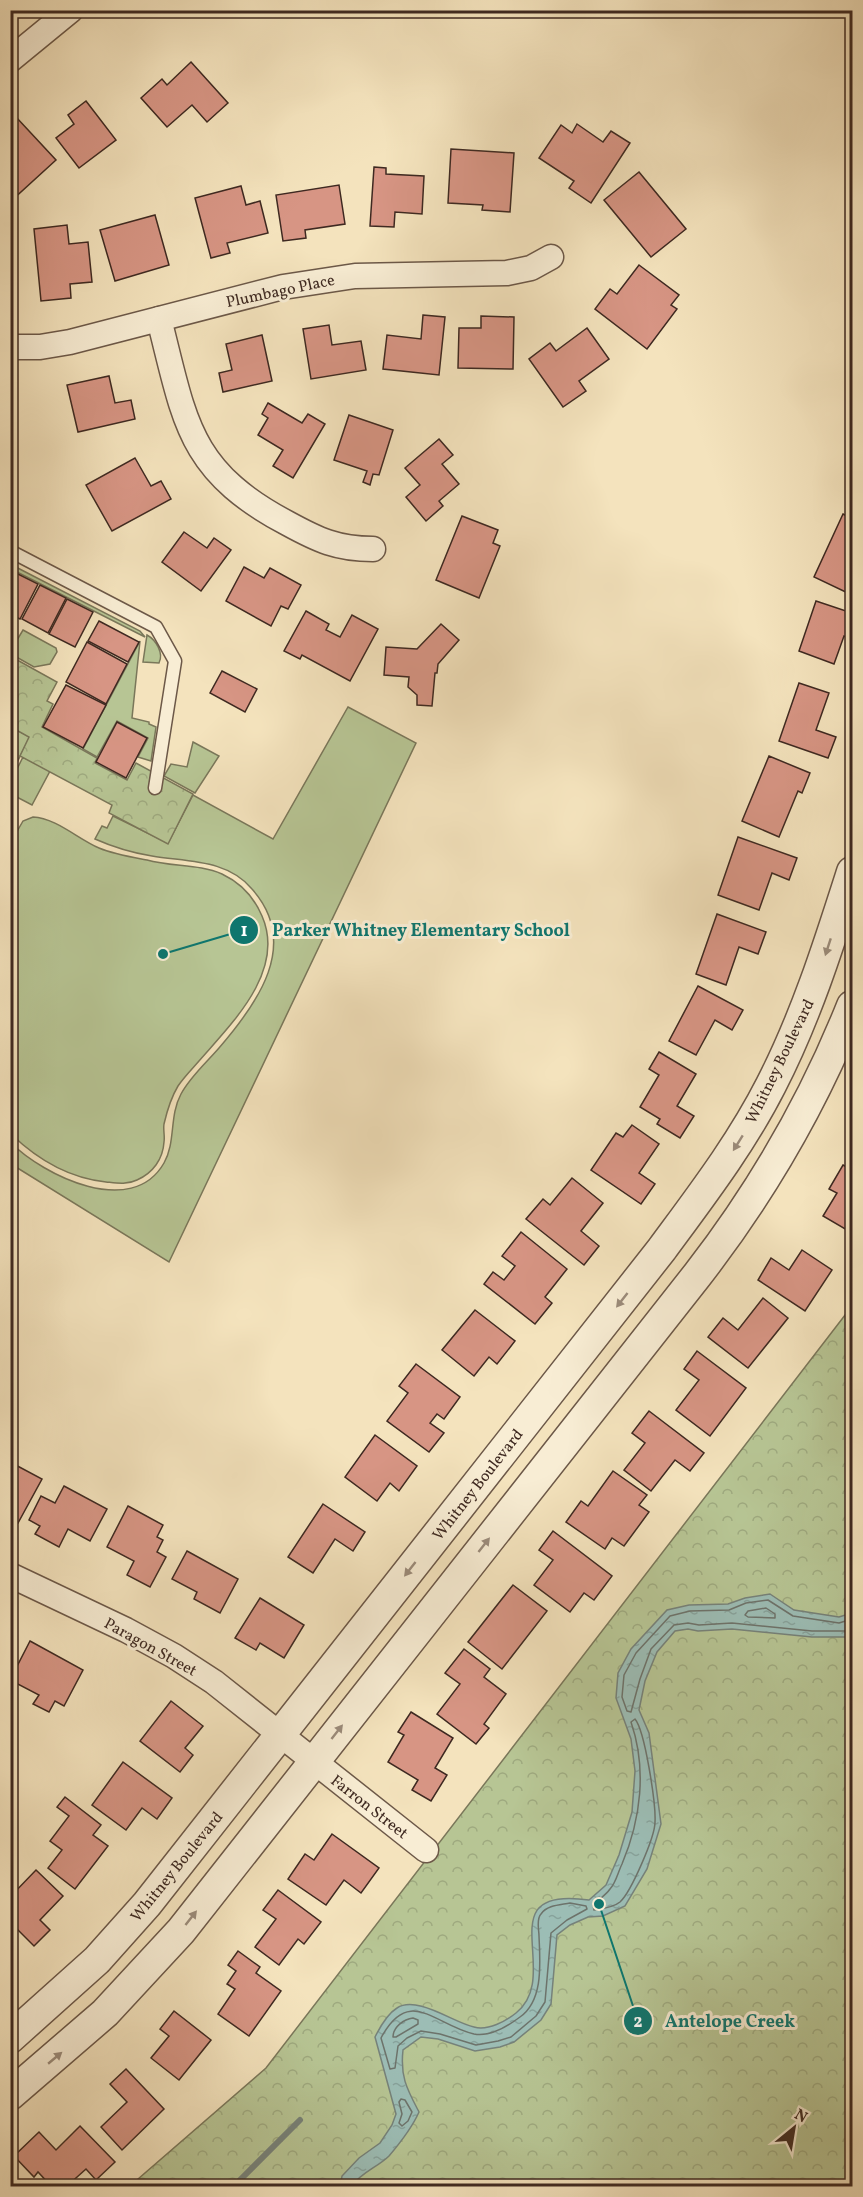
<svg xmlns="http://www.w3.org/2000/svg" width="863" height="2197" viewBox="0 0 863 2197" font-family="Vollkorn,serif">
  <style>
    .grass { fill: #b7c594; stroke: #7a775a; stroke-width: 1.5 }
    .park { fill: url(#park-crowns); stroke: #7a775a; stroke-width: 1.5 }
    .water { fill: url(#water-ripples); stroke: #76827a; stroke-width: 1.5 }
    .lines { fill: none; stroke-linecap: round; stroke-linejoin: round }
    .shore { stroke: #6d736b; stroke-width: 1.5 }
    .stream { stroke: #76827a; stroke-width: 6 }
    .building { fill: #d79584; stroke: #3e2921; stroke-width: 1.5 }
    .service-casing { stroke: #6c5848; stroke-width: 15 }
    .minor-casing { stroke: #6c5848; stroke-width: 27 }
    .tertiary-casing { stroke: #6c5848; stroke-width: 33 }
    .service { stroke: #f8edd4; stroke-width: 12 }
    .minor { stroke: #f8edd4; stroke-width: 24 }
    .tertiary { stroke: #f8edd4; stroke-width: 30 }
    .oneway { fill: #9b8b7a }
    .labels { text-anchor: middle; stroke-width: 6; stroke-linejoin: round; paint-order: stroke }
    .street-label { font-size: 16px; fill: #3e2921; stroke: #f8edd4 }
    .leader { fill: none; stroke: #0f766e; stroke-width: 2 }
    .callout-dot { fill: #0f766e; stroke: #f8edd4; stroke-width: 2 }
    .mark-label { font-size: 18px; text-anchor: middle; font-weight: bold; fill: #fff }
    .callout-label { font-size: 18px; text-anchor: middle; font-weight: bold; fill: #0f766e; stroke: #f8edd4; stroke-width: 6; stroke-linejoin: round; paint-order: stroke }
  </style>
  <defs>
    <pattern id="park-crowns" width="20" height="18" patternUnits="userSpaceOnUse" patternTransform="scale(1.5)"><rect width="20" height="18" fill="#b7c594"/><path d="M2 6a3 3 0 1 1 6 0M12 15a3 3 0 1 1 6 0" fill="none" stroke="#9ea97f"/></pattern>
    <pattern id="water-ripples" width="26" height="14" patternUnits="userSpaceOnUse" patternTransform="scale(1.5)"><rect width="26" height="14" fill="#9cbdb5"/><path d="M2 4q2-2 4 0t4 0M15 11q2-2 4 0t4 0" fill="none" stroke="#87a29b"/></pattern>
  </defs>
  <rect width="100%" height="100%" fill="#f4e3bd"/>
  <filter id="stains"><feTurbulence type="fractalNoise" baseFrequency=".00333" numOctaves="4"/><feColorMatrix values="0 0 0 0 .2 0 0 0 0 .09 0 0 0 0 .02 0 0 0 .5 -.17"/></filter>
  <radialGradient id="worn" r=".72"><stop offset=".6" stop-color="#630" stop-opacity="0"/><stop offset="1" stop-color="#630" stop-opacity=".3"/></radialGradient>
  <g class="grass">
    <polygon points="10,564 140,631 145,637 11,569"/>
    <polygon points="23,630 56,648 57,652 50,664 34,667 11,654 11,650"/>
    <path d="M147,635C156,640 164,653 159,663L143,662Z"/>
    <polygon points="140,641 132,718 149,722 149,724 156,727 151,761 138,757 148,738 117,721 97,757 83,749"/>
    <path d="M348,707L416,743L169,1262L11,1164L10,1142C44,1176 132,1219 164,1163C176,1142 169,1116 181,1094C190,1077 206,1063 219,1048C257,1004 301,944 252,889C227,859 187,862 152,856C133,853 113,847 95,839L102,826L107,828L113,816L168,843L193,795L273,839Z"/>
    <polygon points="11,727 30,737 11,774"/>
    <polygon points="193,742 219,756 195,793 164,776 171,764 187,767"/>
    <polygon points="23,757 50,771 32,805 11,794 11,781"/>
    <path d="M33,817C56,818 78,839 99,848C113,854 131,857 147,860C172,867 199,864 222,874C241,883 254,897 262,916C286,971 232,1023 199,1061C192,1069 184,1077 178,1086C172,1096 167,1111 164,1124C163,1130 165,1136 164,1142C163,1159 153,1173 137,1180C127,1185 116,1183 106,1182C68,1178 38,1160 11,1134V842L23,821Z"/>
  </g>
  <g class="park">
    <polygon points="10,656 57,682 47,701 53,704 42,727 97,758 95,763 127,780 136,763 193,794 168,844 109,813 112,805 20,756 29,737 11,727"/>
    <polygon points="852,1306 852,2186 130,2186 266,2068"/>
  </g>
  <path class="water" d="M770,1594L794,1610L839,1617L852,1613V1637H812L732,1629L698,1631L688,1629L675,1631L657,1652L645,1681L639,1710L649,1733L661,1824L647,1869L625,1906L603,1916L588,1917L570,1925L557,1935L551,2004L541,2020L514,2042L500,2047L475,2051L438,2039L421,2037L403,2050C400,2077 407,2089 419,2112C412,2128 400,2143 389,2156C378,2167 360,2173 352,2186H340L342,2176L359,2158L380,2143L392,2125L396,2114L375,2037C380,2027 387,2014 397,2008C417,1995 454,2023 474,2027C488,2031 506,2021 516,2013C564,1975 486,1885 589,1900L606,1885L619,1855L632,1812L635,1771L631,1739L616,1698L618,1673L631,1649L667,1610L689,1605L728,1604L745,1598Z"/>
  <g class="lines">
    <g class="shore">
      <polygon points="766,1608 775,1614 775,1618 748,1617 745,1615 748,1611"/>
      <polyline points="852,1619 839,1623 793,1616 768,1600 746,1603 729,1610 690,1611 670,1616 636,1653 624,1675 622,1697 627,1711 631,1712 640,1679 651,1649 674,1625 688,1623 699,1625 732,1623 812,1631 852,1631"/>
      <path d="M635,1719C645,1731 656,1804 655,1822C655,1837 631,1892 620,1902C614,1907 602,1909 594,1910L593,1905C598,1900 606,1895 610,1889C616,1883 618,1872 622,1864C641,1819 647,1769 631,1722Z"/>
      <path d="M570,1903L586,1906L587,1909L567,1920L551,1933L545,2002L536,2016L511,2037L498,2041L476,2045L440,2034L421,2031L407,2038L398,2046L395,2068L390,2069L381,2038C409,1985 435,2025 474,2034C489,2037 508,2026 520,2017C544,2000 540,1962 539,1936C539,1930 536,1919 541,1914C547,1905 560,1905 570,1903Z"/>
      <path d="M413,2018L418,2020V2024L396,2037H393C393,2027 404,2019 413,2018Z"/>
      <polygon points="401,2099 405,2100 412,2112 408,2121 402,2126 399,2123 402,2114 399,2102"/>
    </g>
    <polyline class="stream" points="234,2186 300,2120"/>
  </g>
  <g class="building">
    <polygon points="191,62 228,103 207,122 192,105 167,127 141,98 162,79 167,85"/>
    <polygon points="86,101 116,140 79,168 56,138 74,124 68,115"/>
    <polygon points="16,117 56,160 11,201 10,122"/>
    <polygon points="577,124 603,142 611,131 630,143 591,203 569,188 574,181 539,158 561,125 572,133"/>
    <polygon points="451,149 514,153 510,212 482,210 483,205 448,203"/>
    <polygon points="374,167 386,168 386,174 424,176 422,214 395,212 394,227 370,226"/>
    <polygon points="639,172 686,229 651,257 604,200"/>
    <polygon points="339,185 345,224 305,230 306,238 283,241 276,195"/>
    <polygon points="241,186 246,205 260,201 268,233 227,243 230,253 211,258 195,198"/>
    <polygon points="155,215 169,265 115,281 100,230"/>
    <polygon points="67,225 69,244 88,242 92,282 70,284 71,298 41,301 34,229"/>
    <polygon points="639,265 679,295 671,305 677,309 647,349 595,309 610,289 617,294"/>
    <polygon points="423,315 445,317 439,375 383,369 387,335 421,339"/>
    <polygon points="481,316 514,317 513,369 458,368 459,328 481,328"/>
    <polygon points="329,325 332,345 361,341 366,370 311,379 303,329"/>
    <polygon points="587,328 609,359 579,381 586,391 563,407 529,359 550,343 556,351"/>
    <polygon points="262,335 272,381 223,392 219,373 232,370 226,344"/>
    <polygon points="109,376 115,403 131,400 135,419 78,432 67,385"/>
    <polygon points="268,403 302,423 308,414 325,424 293,478 273,466 283,450 258,435 268,418 262,414"/>
    <polygon points="349,415 393,430 379,475 373,474 370,485 363,482 367,471 334,460"/>
    <polygon points="439,439 453,455 442,464 459,484 439,501 443,506 426,521 406,497 420,485 405,468"/>
    <polygon points="135,458 151,486 161,481 171,499 112,531 86,485"/>
    <polygon points="843,514 852,519 852,595 814,577"/>
    <polygon points="462,516 498,530 493,543 500,546 479,598 436,580"/>
    <polygon points="184,532 207,548 214,538 231,550 201,591 162,562"/>
    <polygon points="244,567 264,578 270,568 301,585 288,609 281,606 271,626 226,601"/>
    <polygon points="10,570 38,584 20,619 10,614"/>
    <polygon points="40,585 66,598 48,633 22,619"/>
    <polygon points="67,599 93,612 75,647 49,634"/>
    <polygon points="816,601 852,613 852,640 844,636 834,664 799,651"/>
    <polygon points="306,611 329,624 326,630 340,637 352,615 378,629 350,681 302,655 300,659 284,651"/>
    <polygon points="99,621 139,642 128,662 88,641"/>
    <polygon points="441,624 459,640 438,664 437,673 435,673 432,706 417,705 417,695 408,687 409,677 384,675 386,647 417,649"/>
    <polygon points="87,642 127,664 106,704 66,682"/>
    <polygon points="222,671 257,689 245,712 210,693"/>
    <polygon points="799,683 829,693 816,730 836,737 828,758 779,741"/>
    <polygon points="66,685 106,705 83,748 43,727"/>
    <polygon points="117,722 147,738 126,778 96,762"/>
    <polygon points="769,756 810,773 802,793 798,791 779,837 742,821"/>
    <polygon points="738,837 797,858 789,880 772,873 759,910 718,895"/>
    <polygon points="717,914 766,932 758,954 739,947 726,985 696,974"/>
    <polygon points="698,986 743,1010 732,1030 715,1020 696,1055 669,1041"/>
    <polygon points="659,1052 696,1074 677,1106 694,1116 680,1138 657,1124 660,1119 640,1107 659,1075 649,1069"/>
    <polygon points="632,1125 659,1144 639,1173 655,1184 641,1204 591,1170 616,1133 623,1137"/>
    <polygon points="843,1165 852,1170 852,1233 823,1216 837,1193 829,1189"/>
    <polygon points="572,1178 603,1203 581,1231 599,1246 584,1265 526,1219 543,1199 550,1205"/>
    <polygon points="521,1232 567,1269 545,1297 552,1303 535,1324 484,1284 493,1272 504,1280 515,1266 502,1256"/>
    <polygon points="802,1250 832,1270 805,1311 758,1280 771,1258 789,1270"/>
    <polygon points="763,1298 788,1318 748,1368 708,1337 723,1318 738,1330"/>
    <polygon points="475,1310 515,1341 497,1364 489,1357 474,1376 442,1350"/>
    <polygon points="697,1351 746,1388 710,1436 676,1410 699,1380 684,1369"/>
    <polygon points="416,1364 460,1397 444,1419 437,1414 430,1423 444,1433 429,1452 387,1421 408,1393 399,1386"/>
    <polygon points="649,1411 704,1453 690,1471 675,1460 651,1491 624,1470 645,1443 632,1433"/>
    <polygon points="375,1435 417,1466 399,1491 390,1483 377,1501 345,1477"/>
    <polygon points="10,1462 42,1479 18,1523 10,1519"/>
    <polygon points="613,1471 647,1495 639,1505 649,1512 624,1546 612,1538 605,1549 566,1522 581,1501 588,1506"/>
    <polygon points="64,1486 107,1509 90,1541 68,1529 59,1547 35,1534 40,1526 29,1520 41,1496 55,1503"/>
    <polygon points="323,1504 365,1532 353,1551 335,1539 313,1573 288,1557"/>
    <polygon points="128,1506 163,1525 157,1537 163,1540 157,1552 166,1557 150,1587 127,1575 134,1561 107,1547"/>
    <polygon points="553,1531 612,1576 594,1600 584,1593 570,1612 534,1585 553,1560 539,1550"/>
    <polygon points="187,1551 238,1579 220,1613 194,1599 197,1592 172,1579"/>
    <polygon points="513,1585 547,1611 502,1669 468,1642"/>
    <polygon points="260,1598 304,1625 284,1658 260,1643 256,1650 235,1638"/>
    <polygon points="30,1641 83,1670 64,1706 55,1701 49,1712 33,1704 39,1695 10,1680"/>
    <polygon points="464,1649 490,1669 484,1677 506,1694 484,1724 489,1728 476,1744 437,1714 460,1684 445,1673"/>
    <polygon points="171,1701 203,1726 185,1748 193,1755 180,1772 140,1741"/>
    <polygon points="411,1712 453,1738 435,1768 447,1775 431,1801 412,1790 418,1780 388,1762 404,1735 398,1732"/>
    <polygon points="123,1762 172,1798 157,1819 142,1808 126,1830 92,1805"/>
    <polygon points="65,1797 101,1825 93,1835 108,1846 75,1889 48,1868 62,1850 50,1841 69,1816 57,1807"/>
    <polygon points="332,1834 379,1868 361,1893 344,1880 326,1905 288,1879 305,1854 314,1860"/>
    <polygon points="36,1870 63,1896 40,1920 50,1930 34,1946 10,1922 10,1897"/>
    <polygon points="278,1890 321,1922 304,1944 298,1939 279,1965 255,1947 276,1919 263,1910"/>
    <polygon points="238,1951 260,1967 256,1973 281,1991 249,2036 218,2014 235,1989 227,1984 236,1971 228,1965"/>
    <polygon points="174,2011 211,2040 179,2080 151,2058 169,2036 160,2029"/>
    <polygon points="126,2069 164,2109 122,2150 101,2127 127,2102 110,2084"/>
    <polygon points="80,2126 115,2162 96,2180 86,2169 67,2186 51,2186 38,2172 34,2177 14,2156 39,2132 56,2150"/>
  </g>
  <g class="lines">
    <g class="service-casing">
      <polyline id="service" points="10,551 156,627 175,661 155,788"/>
    </g>
    <g class="minor-casing">
      <g id="minor">
        <polyline points="10,60 71,10"/>
        <path d="M159,319C185,420 187,470 287,523C318,540 337,549 373,549"/>
        <polyline points="10,347 40,347 70,342 283,287 355,276 507,273 531,268 551,257"/>
        <polyline points="10,1575 126,1630 174,1656 214,1682 426,1850"/>
      </g>
    </g>
    <g class="tertiary-casing">
      <g id="tertiary">
        <path d="M10,2038L97,1960L147,1904L662,1249C701,1196 741,1144 771,1085C806,1017 829,944 852,872"/>
        <path d="M10,2095L105,2013L181,1931L698,1274C763,1190 813,1104 852,1006"/>
      </g>
    </g>
    <use href="#service" class="service"/>
    <use href="#minor" class="minor"/>
    <use href="#tertiary" class="tertiary"/>
  </g>
  <defs><path id="oneway-solid" d="M-6-.8H1V-3.2L6.5 0L1 3.2V.8H-6Z" transform="scale(1.5)"/></defs>
  <g class="oneway">
    <use href="#oneway-solid" transform="translate(828 947) rotate(108)"/>
    <use href="#oneway-solid" transform="translate(738 1143) rotate(122)"/>
    <use href="#oneway-solid" transform="translate(622 1300) rotate(128)"/>
    <use href="#oneway-solid" transform="translate(484 1545) rotate(-52)"/>
    <use href="#oneway-solid" transform="translate(410 1569) rotate(128)"/>
    <use href="#oneway-solid" transform="translate(337 1732) rotate(-52)"/>
    <use href="#oneway-solid" transform="translate(191 1918) rotate(-52)"/>
    <use href="#oneway-solid" transform="translate(55 2058) rotate(-40)"/>
  </g>
  <g class="labels">
    <g class="street-label">
      <text transform="translate(280 290) rotate(-12)" y="6">Plumbago Place</text>
      <text transform="translate(779 1061) rotate(-64)" y="6">Whitney Boulevard</text>
      <text transform="translate(477 1484) rotate(-52)" y="6">Whitney Boulevard</text>
      <text transform="translate(151 1646) rotate(29)" y="6">Paragon Street</text>
      <text transform="translate(370 1806) rotate(38)" y="6">Farron Street</text>
      <text transform="translate(176 1866) rotate(-51)" y="6">Whitney Boulevard</text>
    </g>
  </g>
  <path class="leader" d="M163 954L244 930M599 1904L638 2021"/>
  <g class="callout-dot">
    <circle cx="163" cy="954" r="6"/>
    <circle cx="599" cy="1904" r="6"/>
    <circle cx="244" cy="930" r="15"/>
    <circle cx="638" cy="2021" r="15"/>
  </g>
  <g class="mark-label">
    <text x="244" y="936">1</text>
    <text x="638" y="2027">2</text>
  </g>
  <g class="callout-label">
    <text x="421" y="936">Parker Whitney Elementary School</text>
    <text x="730" y="2027">Antelope Creek</text>
  </g>
  <rect width="863" height="2197" fill="none" stroke="#f4e3bd" stroke-width="36"/>
  <rect x="12" y="12" width="839" height="2173" fill="none" stroke="#3e2921" stroke-width="3"/>
  <rect x="18" y="18" width="827" height="2161" fill="none" stroke="#3e2921" stroke-width="1.5"/>
  <g transform="translate(794 2128) rotate(30)" stroke="#f8edd4" stroke-width="4.5" paint-order="stroke">
  <path d="M0-4.5L10 22L0 15L-10 22Z" fill="#3e2921"/>
  <text y="-9" font-size="16" font-weight="bold" text-anchor="middle" fill="#3e2921">N</text>
  </g>
  <rect width="100%" height="100%" filter="url(#stains)"/>
  <rect width="100%" height="100%" fill="url(#worn)"/>
</svg>
